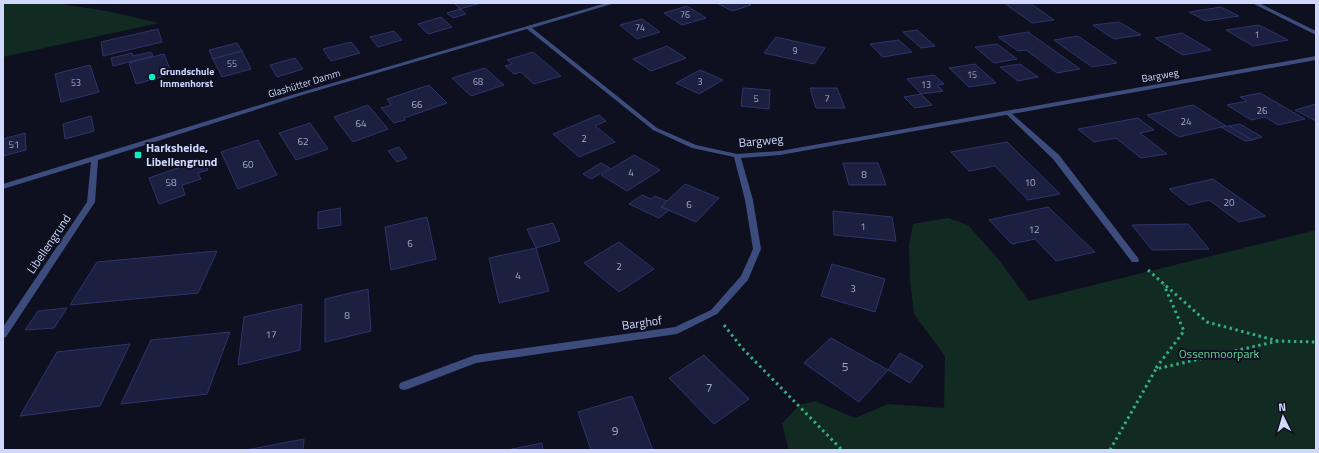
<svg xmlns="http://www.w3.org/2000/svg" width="1319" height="453" viewBox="0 0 1319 453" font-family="'Titillium Web',sans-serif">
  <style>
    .green { fill: #112a22 }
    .building { fill: #1b1f40; stroke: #2e346b }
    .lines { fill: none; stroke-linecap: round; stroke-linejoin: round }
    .path { stroke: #34ad81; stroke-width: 3; stroke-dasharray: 2.5 3.5; stroke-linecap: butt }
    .lane { fill: #3b4c7d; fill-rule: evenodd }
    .street { fill: #3b4c7d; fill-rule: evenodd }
    .poi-dot { fill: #0cedc1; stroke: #0e1020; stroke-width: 1.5 }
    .labels { text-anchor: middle; stroke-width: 4; stroke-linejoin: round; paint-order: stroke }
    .far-number-label { font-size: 9px; fill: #a3aace }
    .far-poi-label { font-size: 10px; font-weight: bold; fill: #d0d8fd; stroke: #0e1020; text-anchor: start }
    .far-street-label { font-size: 10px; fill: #d0d8fd; stroke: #0e1020 }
    .number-label { font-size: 10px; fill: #a3aace }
    .street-label { font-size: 12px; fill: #d0d8fd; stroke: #0e1020 }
    .poi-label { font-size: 12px; font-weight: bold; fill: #d0d8fd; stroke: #0e1020; text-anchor: start }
    .park-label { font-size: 12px; fill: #60d997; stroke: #0e1020 }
    .near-number-label { font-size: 12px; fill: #a3aace }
  </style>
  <rect width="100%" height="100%" fill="#0e1020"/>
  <g class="green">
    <polygon points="3,3 75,3 61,4 107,11 159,23 3,57"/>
    <polygon points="948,218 968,225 999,260 1029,301 1316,230 1316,450 789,450 782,424 799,405 815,401 855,418 888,404 944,408 945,356 914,314 910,280 909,245 913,224"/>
  </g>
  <g class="building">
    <polygon points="454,3 481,3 460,9"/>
    <polygon points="717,3 747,3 751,5 732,11"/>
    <polygon points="1004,3 1030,3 1054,20 1032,23"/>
    <polygon points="687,6 706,18 682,25 664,13"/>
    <polygon points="1221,7 1239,16 1206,21 1189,12"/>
    <polygon points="460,9 466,14 453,18 447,13"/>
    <polygon points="441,17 452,27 428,34 418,24"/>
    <polygon points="642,19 660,32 637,39 620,25"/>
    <polygon points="1119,22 1141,35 1114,39 1093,25"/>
    <polygon points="1259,25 1288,40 1253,46 1226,30"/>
    <polygon points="158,29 162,42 103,56 101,42"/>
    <polygon points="917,30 935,46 921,48 903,32"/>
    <polygon points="394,31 402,40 378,47 370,37"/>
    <polygon points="1028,32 1080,69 1057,73 1026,50 1018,51 998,37"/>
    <polygon points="1182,33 1211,50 1183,55 1155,38"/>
    <polygon points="1078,36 1117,63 1092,67 1054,40"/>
    <polygon points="776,37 825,48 814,64 764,53"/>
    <polygon points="899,40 912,52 883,57 870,44"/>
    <polygon points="351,42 360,53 331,61 323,49"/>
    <polygon points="237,43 242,51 213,59 209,50"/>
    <polygon points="997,44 1017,59 994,63 975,47"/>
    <polygon points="667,46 686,58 651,71 633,59"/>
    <polygon points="242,51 251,69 222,77 213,59"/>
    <polygon points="151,52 153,56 113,66 111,58 132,53 133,56"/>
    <polygon points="533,52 561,76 534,84 521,72 514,74 505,66 512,64 507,60"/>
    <polygon points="164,54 172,74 136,84 129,63"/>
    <polygon points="295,58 303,69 277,77 270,65"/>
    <polygon points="975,64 996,83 969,87 949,68"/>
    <polygon points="1020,64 1038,77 1018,81 1000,67"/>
    <polygon points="90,65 99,92 61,102 55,74"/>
    <polygon points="485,68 504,85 471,96 452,78"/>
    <polygon points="700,70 723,80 699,94 676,83"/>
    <polygon points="934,75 944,84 937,85 943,91 921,94 907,79"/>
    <polygon points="429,85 447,103 404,118 405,120 394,123 381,108 391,105 387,99"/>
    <polygon points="743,88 770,90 769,109 741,106"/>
    <polygon points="810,88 837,88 845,108 816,108"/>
    <polygon points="1260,93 1305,119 1278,125 1265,117 1251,120 1227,105 1247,101 1240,97"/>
    <polygon points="921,94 932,105 915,108 904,97"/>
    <polygon points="1316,104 1316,121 1295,110"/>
    <polygon points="368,105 388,129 353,142 334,117"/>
    <polygon points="1193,105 1226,126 1179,137 1147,115"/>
    <polygon points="599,115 606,121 595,126 615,142 579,157 553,134"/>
    <polygon points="91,116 94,131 65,139 63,124"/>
    <polygon points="1138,118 1154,130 1140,133 1167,154 1141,158 1116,138 1094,142 1078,129"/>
    <polygon points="310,123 328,149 296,160 279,133"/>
    <polygon points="1240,124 1262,137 1252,140 1229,126"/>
    <polygon points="1229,126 1252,140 1245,141 1221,127"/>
    <polygon points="25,133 26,150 3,156 3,139"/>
    <polygon points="258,140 277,175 238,189 221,152"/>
    <polygon points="1007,142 1060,194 1028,200 995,166 969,171 951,152"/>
    <polygon points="399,147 407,158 397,162 388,151"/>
    <polygon points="634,155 660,170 627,191 601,175"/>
    <polygon points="203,159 208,170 198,173 201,179 182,185 185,195 159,204 149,178"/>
    <polygon points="601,163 610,168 591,179 583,174"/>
    <polygon points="843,163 878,163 886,185 849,185"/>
    <polygon points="1213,179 1265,216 1239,222 1209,200 1189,205 1169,189"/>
    <polygon points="685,184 719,198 696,222 661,207"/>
    <polygon points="642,195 651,199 655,196 667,201 661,207 669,210 659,218 629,204"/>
    <polygon points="1048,207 1095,252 1056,261 1035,239 1012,244 989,220"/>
    <polygon points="340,208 341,225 318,229 318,212"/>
    <polygon points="833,211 892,217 896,241 834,235"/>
    <polygon points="427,217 436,259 391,270 385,227"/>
    <polygon points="553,223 560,241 536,248 527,229"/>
    <polygon points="1188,224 1209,249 1152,250 1132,225"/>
    <polygon points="619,242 654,269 619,292 584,263"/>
    <polygon points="536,248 549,291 499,303 489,258"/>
    <polygon points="217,251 198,293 70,305 97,262"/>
    <polygon points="832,264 885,279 875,312 821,296"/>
    <polygon points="368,289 371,331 325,342 325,299"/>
    <polygon points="302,304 300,350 238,365 244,317"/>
    <polygon points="67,308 54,328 25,330 38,311"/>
    <polygon points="230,332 207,394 121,404 151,340"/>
    <polygon points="831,338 888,370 859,402 804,363"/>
    <polygon points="130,344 100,406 20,416 57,352"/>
    <polygon points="900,353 923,366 910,383 888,370"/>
    <polygon points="704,355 749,399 714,424 669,378"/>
    <polygon points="632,396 653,450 591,450 578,412"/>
    <polygon points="304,439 303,450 246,450"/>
    <polygon points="542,443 543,450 507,450"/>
  </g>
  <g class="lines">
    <g class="path">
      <polyline points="1148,270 1207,322 1278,341 1316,342"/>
      <polyline points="724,325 742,348 842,450"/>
      <polyline points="1156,368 1184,331 1164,285"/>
      <polyline points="1110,450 1156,369 1278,341"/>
    </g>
    <polygon class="lane" points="1008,111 1010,112 1059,155 1138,258 1139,260 1138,262 1132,262 1053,159 1006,114 1005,113"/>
    <g class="street">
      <polygon points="606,3 615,3 532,28 657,128 696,145 737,154 780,151 1316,56 1316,60 780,155 741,158 753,200 761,249 748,280 717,314 677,334 476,363 408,389 404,390 400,389 399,386 400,383 475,355 675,327 711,310 741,276 753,249 745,200 734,157 692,148 653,130 527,29 299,96 98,160 95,202 6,337 3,338 3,327 87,202 91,162 3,189 3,184 295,94"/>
      <polygon points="1252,3 1259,3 1316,31 1316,35"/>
    </g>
  </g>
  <g class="poi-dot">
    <circle cx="152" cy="77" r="4"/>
    <rect x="134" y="151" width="8" height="8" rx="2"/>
  </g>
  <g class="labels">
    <g class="far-number-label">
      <text x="685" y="18">76</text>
      <text x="640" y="31">74</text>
      <text x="1257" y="38">1</text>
      <text x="795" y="54">9</text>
      <text x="232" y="67">55</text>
      <text x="972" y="78">15</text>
      <text x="478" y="85">68</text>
      <text x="700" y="85">3</text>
      <text x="76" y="86">53</text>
      <text x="926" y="88">13</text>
    </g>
    <g class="far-poi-label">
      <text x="160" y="75">Grundschule<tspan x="160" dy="12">Immenhorst</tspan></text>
    </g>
    <g class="far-street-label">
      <text transform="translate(1160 75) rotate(-10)" y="4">Bargweg</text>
      <text transform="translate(304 83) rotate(-17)" y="4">Glashütter Damm</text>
    </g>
    <g class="number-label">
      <text x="756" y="102">5</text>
      <text x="827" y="102">7</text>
      <text x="417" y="108">66</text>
      <text x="1262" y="114">26</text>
      <text x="1186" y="125">24</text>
      <text x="361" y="127">64</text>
      <text x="584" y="142">2</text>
      <text x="303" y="145">62</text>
      <text x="14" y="148">51</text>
      <text x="248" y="168">60</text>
      <text x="631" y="176">4</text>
      <text x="864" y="178">8</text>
      <text x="171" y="186">58</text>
      <text x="1030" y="186">10</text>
      <text x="1229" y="206">20</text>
      <text x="689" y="208">6</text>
      <text x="863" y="230">1</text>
      <text x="1034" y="233">12</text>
      <text x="410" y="247">6</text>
      <text x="619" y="270">2</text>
      <text x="518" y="279">4</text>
      <text x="853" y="292">3</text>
      <text x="347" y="319">8</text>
      <text x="271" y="338">17</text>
    </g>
    <g class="street-label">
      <text transform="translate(761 141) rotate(-5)" y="4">Bargweg</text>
      <text transform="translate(49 244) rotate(-56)" y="4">Libellengrund</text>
      <text transform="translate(642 323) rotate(-8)" y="4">Barghof</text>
    </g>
    <g class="poi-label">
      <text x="146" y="152">Harksheide,<tspan x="146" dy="14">Libellengrund</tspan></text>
    </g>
    <g class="park-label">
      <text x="1219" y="358">Ossenmoorpark</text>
    </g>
    <g class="near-number-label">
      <text x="845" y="371">5</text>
      <text x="709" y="392">7</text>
      <text x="615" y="435">9</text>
    </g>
  </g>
  <rect width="1319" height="453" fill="none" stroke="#d0d8fd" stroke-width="8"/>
  <g transform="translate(1283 417) rotate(355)" stroke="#0e1020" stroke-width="3" paint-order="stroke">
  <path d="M0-3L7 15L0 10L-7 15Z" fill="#d0d8fd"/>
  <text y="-6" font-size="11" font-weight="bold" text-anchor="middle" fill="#d0d8fd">N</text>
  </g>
</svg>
